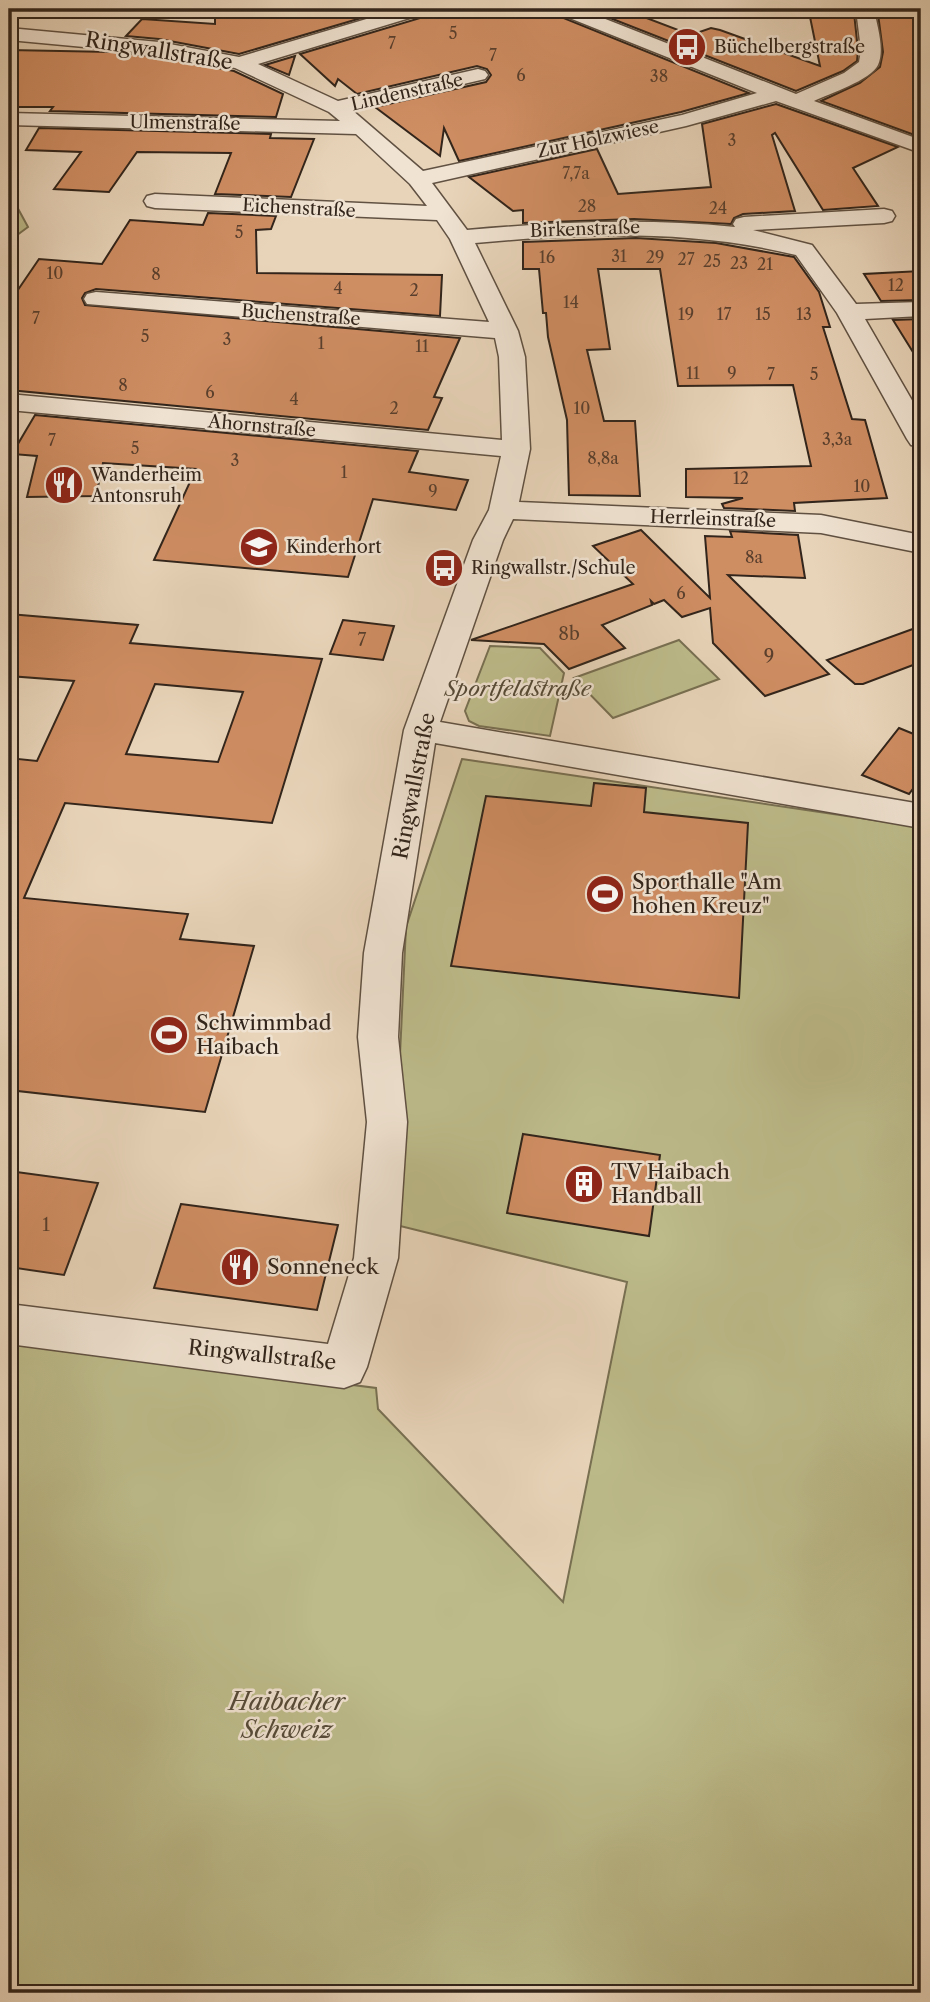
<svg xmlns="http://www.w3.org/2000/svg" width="930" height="2002" viewBox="0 0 930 2002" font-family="'Libre Caslon Text',serif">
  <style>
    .green { fill: #bdbb8a; stroke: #787052; stroke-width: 2 }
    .building { fill: #cf8d62; stroke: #32251b; stroke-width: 2; fill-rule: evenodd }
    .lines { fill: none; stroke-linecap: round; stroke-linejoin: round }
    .minor-casing { stroke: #605142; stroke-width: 3 }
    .minor { fill: #f0e3d2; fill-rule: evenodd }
    .labels { text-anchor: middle; stroke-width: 5; stroke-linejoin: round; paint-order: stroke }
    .far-number-label { font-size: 16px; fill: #593f2d }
    .far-poi-label { font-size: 18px; fill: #32251b; stroke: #f0e3d2; text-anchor: start }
    .far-street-label { font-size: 18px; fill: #32251b; stroke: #f0e3d2 }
    .number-label { font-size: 18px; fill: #593f2d }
    .street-label { font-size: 21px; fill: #32251b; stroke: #f0e3d2 }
    .park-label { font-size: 21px; font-style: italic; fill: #554a37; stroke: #f0e3d2 }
    .poi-label { font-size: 21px; fill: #32251b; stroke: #f0e3d2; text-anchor: start }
    .near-park-label { font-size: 24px; font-style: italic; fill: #554a37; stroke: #f0e3d2 }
  </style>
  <rect width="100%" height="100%" fill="#e8d4b9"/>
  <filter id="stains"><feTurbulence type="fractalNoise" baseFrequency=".00286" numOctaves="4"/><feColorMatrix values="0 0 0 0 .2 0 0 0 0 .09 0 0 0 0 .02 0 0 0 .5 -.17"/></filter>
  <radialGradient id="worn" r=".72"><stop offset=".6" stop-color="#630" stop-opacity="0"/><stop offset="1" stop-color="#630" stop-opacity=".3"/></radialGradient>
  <g class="green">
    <polygon points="9,192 28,227 9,241"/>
    <polygon points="679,640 719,679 613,718 574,678"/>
    <polygon points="490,646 540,648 564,673 550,736 479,726 469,721 465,711"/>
    <polygon points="462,759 921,827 921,1993 9,1993 9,1341 376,1388 378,1409 563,1602 627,1282 392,1224 406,927"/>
  </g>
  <g class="building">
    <polygon points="215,9 392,9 239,54 159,39 126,36 142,19 215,24"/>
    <polygon points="431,9 552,9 556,15 749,93 681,112 459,161 444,128 440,156 375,107 486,82 491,75 487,69 477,66 357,94 338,79 335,86 300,54 427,16"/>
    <polygon points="587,9 623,9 691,35 711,28 720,30 820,66 809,12 854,13 858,50 857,61 843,71 796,91"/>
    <polygon points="880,9 921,9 920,137 821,101 860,83 880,67 883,52 878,14 880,14"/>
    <polygon points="9,50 112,52 159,57 234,71 283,94 276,117 50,111 53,107 9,107"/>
    <polygon points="295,56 289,75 265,65"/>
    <polygon points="776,104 898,147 853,168 878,206 823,210 775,133 772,135 795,211 743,214 734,218 731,224 634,219 523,223 523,210 513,211 469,177 597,149 618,194 711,187 702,124"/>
    <polygon points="39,128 271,134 270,138 314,139 291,197 215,194 231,153 137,152 109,192 54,189 81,152 26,150"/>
    <polygon points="208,213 276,216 271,229 256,230 257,273 442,275 440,316 96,289 85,293 82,298 85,305 460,338 434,397 442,398 428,430 9,390 9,303 39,259 102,264 130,220 203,225"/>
    <polygon points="636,238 716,243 794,257 819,292 830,327 823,327 852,419 865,420 887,498 794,503 795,511 724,508 722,504 743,498 686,497 686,469 811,466 793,385 678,386 660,269 598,269 610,349 587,350 604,421 635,421 640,496 569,495 567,420 548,337 546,313 543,313 539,269 523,269 523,242"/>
    <polygon points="921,271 921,300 881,301 864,274"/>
    <polygon points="921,319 921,365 893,320"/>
    <polygon points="35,415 418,451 409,472 468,480 456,510 373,499 348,577 154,560 196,469 103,463 96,496 27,497 37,456 12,454"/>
    <polygon points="641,530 710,598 705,536 732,537 730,531 798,535 805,578 728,575 829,674 765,696 713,643 710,608 682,617 664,600 654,604 651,601 652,605 602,625 625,648 569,669 544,644 471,640 633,584 593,546"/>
    <path d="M9,614L138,625L130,643L322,659L272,823L65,803L24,898L188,914L180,939L254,946L205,1112L9,1090V758L37,761L74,681L9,676ZM155,684L243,692L218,762L126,754Z"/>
    <polygon points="343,620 394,626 383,660 330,654"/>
    <polygon points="921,626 921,662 863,684 855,684 827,660"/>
    <polygon points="899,728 921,737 921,778 909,794 862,775"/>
    <polygon points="594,783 646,788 644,812 748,823 739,998 451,966 486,796 591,806"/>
    <polygon points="523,1134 660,1155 649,1236 507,1213"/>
    <polygon points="9,1171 98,1183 64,1275 9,1267"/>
    <polygon points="181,1204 338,1225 317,1310 154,1288"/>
  </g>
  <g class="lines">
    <g class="minor-casing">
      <path id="minor" d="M400,9H428L426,13L258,64L338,101L478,69L485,71L488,75L485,79L352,110L423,171L682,115L757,93L557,13L555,9H580L796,94L844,73L859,62L861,50L856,9H874C877,26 885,49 878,65C871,80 829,94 814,101L921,140V153L776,101L686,126L432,183L467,230C557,222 645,218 735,227L733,224L736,219L744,217L884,209L892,211L895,216L892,221L884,223L753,230L812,245L856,304L921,302V316L865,319L921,416V447L911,445L907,439L837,313L796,255C690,229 583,233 475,243L518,331L525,357L530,449L519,502L821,515L921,535V553L821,533L513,519L503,540L440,722L921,804V828L435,743L402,953L398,1037L407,1122L398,1258L367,1367L360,1382L344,1388L9,1344V1304L328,1344L354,1258L367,1122L358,1037L364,953L404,730L473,540L489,510L501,456L9,410V394L502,440L499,357L495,338L87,304L84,299L87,294L96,292L489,322L450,239L437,220L155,208L147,206L144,201L147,196L155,194L427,206L410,184L356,134L9,125V113L340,121L329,112L235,68L159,54L9,40V28L159,42L239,57Z"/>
    </g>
    <use href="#minor" class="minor"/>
  </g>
  <defs>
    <g id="bus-disc" transform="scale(2.0125)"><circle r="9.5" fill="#8f2418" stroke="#f0e3d2"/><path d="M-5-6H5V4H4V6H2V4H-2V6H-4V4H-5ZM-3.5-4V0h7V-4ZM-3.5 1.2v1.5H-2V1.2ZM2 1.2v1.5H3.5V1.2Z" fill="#fff"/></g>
    <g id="restaurant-disc" transform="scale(2.0125)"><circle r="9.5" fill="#8f2418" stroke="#f0e3d2"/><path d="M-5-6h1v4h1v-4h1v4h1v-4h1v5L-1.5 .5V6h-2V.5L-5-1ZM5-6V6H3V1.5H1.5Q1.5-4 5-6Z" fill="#fff"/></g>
    <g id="school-disc" transform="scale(2.0125)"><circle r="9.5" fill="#8f2418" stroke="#f0e3d2"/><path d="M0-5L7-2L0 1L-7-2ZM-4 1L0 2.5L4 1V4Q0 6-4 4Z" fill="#fff"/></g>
    <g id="stadium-disc" transform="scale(2.0125)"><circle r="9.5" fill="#8f2418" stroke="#f0e3d2"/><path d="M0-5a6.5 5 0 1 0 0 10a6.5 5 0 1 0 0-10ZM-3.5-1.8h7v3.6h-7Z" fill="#fff"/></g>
    <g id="building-disc" transform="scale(2.0125)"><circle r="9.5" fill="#8f2418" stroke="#f0e3d2"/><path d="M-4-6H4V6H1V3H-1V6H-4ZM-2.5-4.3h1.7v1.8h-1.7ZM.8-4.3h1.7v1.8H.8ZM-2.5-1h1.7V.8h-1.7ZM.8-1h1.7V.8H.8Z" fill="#fff"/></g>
  </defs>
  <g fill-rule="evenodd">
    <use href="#bus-disc" x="687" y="47"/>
    <use href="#restaurant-disc" x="64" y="485"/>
    <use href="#school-disc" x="259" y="547"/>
    <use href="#bus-disc" x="444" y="568"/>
    <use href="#stadium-disc" x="605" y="894"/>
    <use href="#stadium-disc" x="169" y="1035"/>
    <use href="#building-disc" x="584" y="1184"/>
    <use href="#restaurant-disc" x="240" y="1267"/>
  </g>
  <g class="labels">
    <g class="far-number-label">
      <text x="453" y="39">5</text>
      <text x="392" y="49">7</text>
      <text x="493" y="61">7</text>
      <text x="521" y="81">6</text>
      <text x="659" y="82">38</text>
      <text x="732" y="146">3</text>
      <text x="576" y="179">7,7a</text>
      <text x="587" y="212">28</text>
      <text x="718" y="214">24</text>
      <text x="239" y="238">5</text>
      <text x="619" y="262">31</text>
      <text x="547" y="263">16</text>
      <text x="655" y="263">29</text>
      <text x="686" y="265">27</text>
      <text x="712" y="267">25</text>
      <text x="739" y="269">23</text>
      <text x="765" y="270">21</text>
      <text x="55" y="279">10</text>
      <text x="156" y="280">8</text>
      <text x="896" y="291">12</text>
      <text x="338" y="294">4</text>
      <text x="414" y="296">2</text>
      <text x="571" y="308">14</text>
      <text x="686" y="320">19</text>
      <text x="724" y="320">17</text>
      <text x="763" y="320">15</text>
      <text x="804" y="320">13</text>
      <text x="36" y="324">7</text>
      <text x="145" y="342">5</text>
      <text x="227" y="345">3</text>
      <text x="321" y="349">1</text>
      <text x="422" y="352">11</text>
      <text x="693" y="379">11</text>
      <text x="732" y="379">9</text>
      <text x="771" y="380">7</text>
      <text x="814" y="380">5</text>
      <text x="123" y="391">8</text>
      <text x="210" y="398">6</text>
      <text x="294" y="405">4</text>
      <text x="394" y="414">2</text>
      <text x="582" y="414">10</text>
      <text x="837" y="445">3,3a</text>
      <text x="52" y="446">7</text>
      <text x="135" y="454">5</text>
      <text x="603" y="464">8,8a</text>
      <text x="235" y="466">3</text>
      <text x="344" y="478">1</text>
      <text x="741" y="484">12</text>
      <text x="862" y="492">10</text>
      <text x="433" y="497">9</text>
      <text x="754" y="563">8a</text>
      <text x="681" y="599">6</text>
    </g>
    <g class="far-poi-label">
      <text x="714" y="53">Büchelbergstraße</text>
      <text x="91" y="481">Wanderheim<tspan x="91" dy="21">Antonsruh</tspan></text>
      <text x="286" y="553">Kinderhort</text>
      <text x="471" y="574">Ringwallstr./Schule</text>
    </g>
    <g class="far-street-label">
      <text transform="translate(407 92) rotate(-13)" y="6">Lindenstraße</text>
      <text transform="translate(185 123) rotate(1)" y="6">Ulmenstraße</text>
      <text transform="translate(598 139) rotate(-12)" y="6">Zur Holzwiese</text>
      <text transform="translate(299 208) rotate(3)" y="6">Eichenstraße</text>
      <text transform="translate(585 229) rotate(-2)" y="6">Birkenstraße</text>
      <text transform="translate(301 315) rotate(4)" y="6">Buchenstraße</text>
      <text transform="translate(262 426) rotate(5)" y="6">Ahornstraße</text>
      <text transform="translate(713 519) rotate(2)" y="6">Herrleinstraße</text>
    </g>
    <g class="number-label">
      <text x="569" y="640">8b</text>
      <text x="362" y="646">7</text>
      <text x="769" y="662">9</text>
      <text x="46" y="1231">1</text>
    </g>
    <g class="street-label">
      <text transform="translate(159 51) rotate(9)" y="7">Ringwallstraße</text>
      <text transform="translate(414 786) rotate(-79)" y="7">Ringwallstraße</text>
      <text transform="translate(262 1355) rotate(6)" y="7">Ringwallstraße</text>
    </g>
    <g class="park-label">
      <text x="518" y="696">Sportfeldstraße</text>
    </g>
    <g class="poi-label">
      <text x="632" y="889">Sporthalle "Am<tspan x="632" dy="24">hohen Kreuz"</tspan></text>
      <text x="196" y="1030">Schwimmbad<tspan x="196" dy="24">Haibach</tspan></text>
      <text x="611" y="1179">TV Haibach<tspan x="611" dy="24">Handball</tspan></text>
      <text x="267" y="1274">Sonneneck</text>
    </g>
    <g class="near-park-label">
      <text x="287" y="1710">Haibacher<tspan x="287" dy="28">Schweiz</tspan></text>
    </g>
  </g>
  <rect width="930" height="2002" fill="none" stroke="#e8d4b9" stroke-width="35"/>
  <rect x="10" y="10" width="909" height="1981" fill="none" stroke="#32251b" stroke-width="3.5"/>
  <rect x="18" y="18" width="895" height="1967" fill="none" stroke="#32251b" stroke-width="2"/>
  <rect width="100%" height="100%" filter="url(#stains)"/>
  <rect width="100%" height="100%" fill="url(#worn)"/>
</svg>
